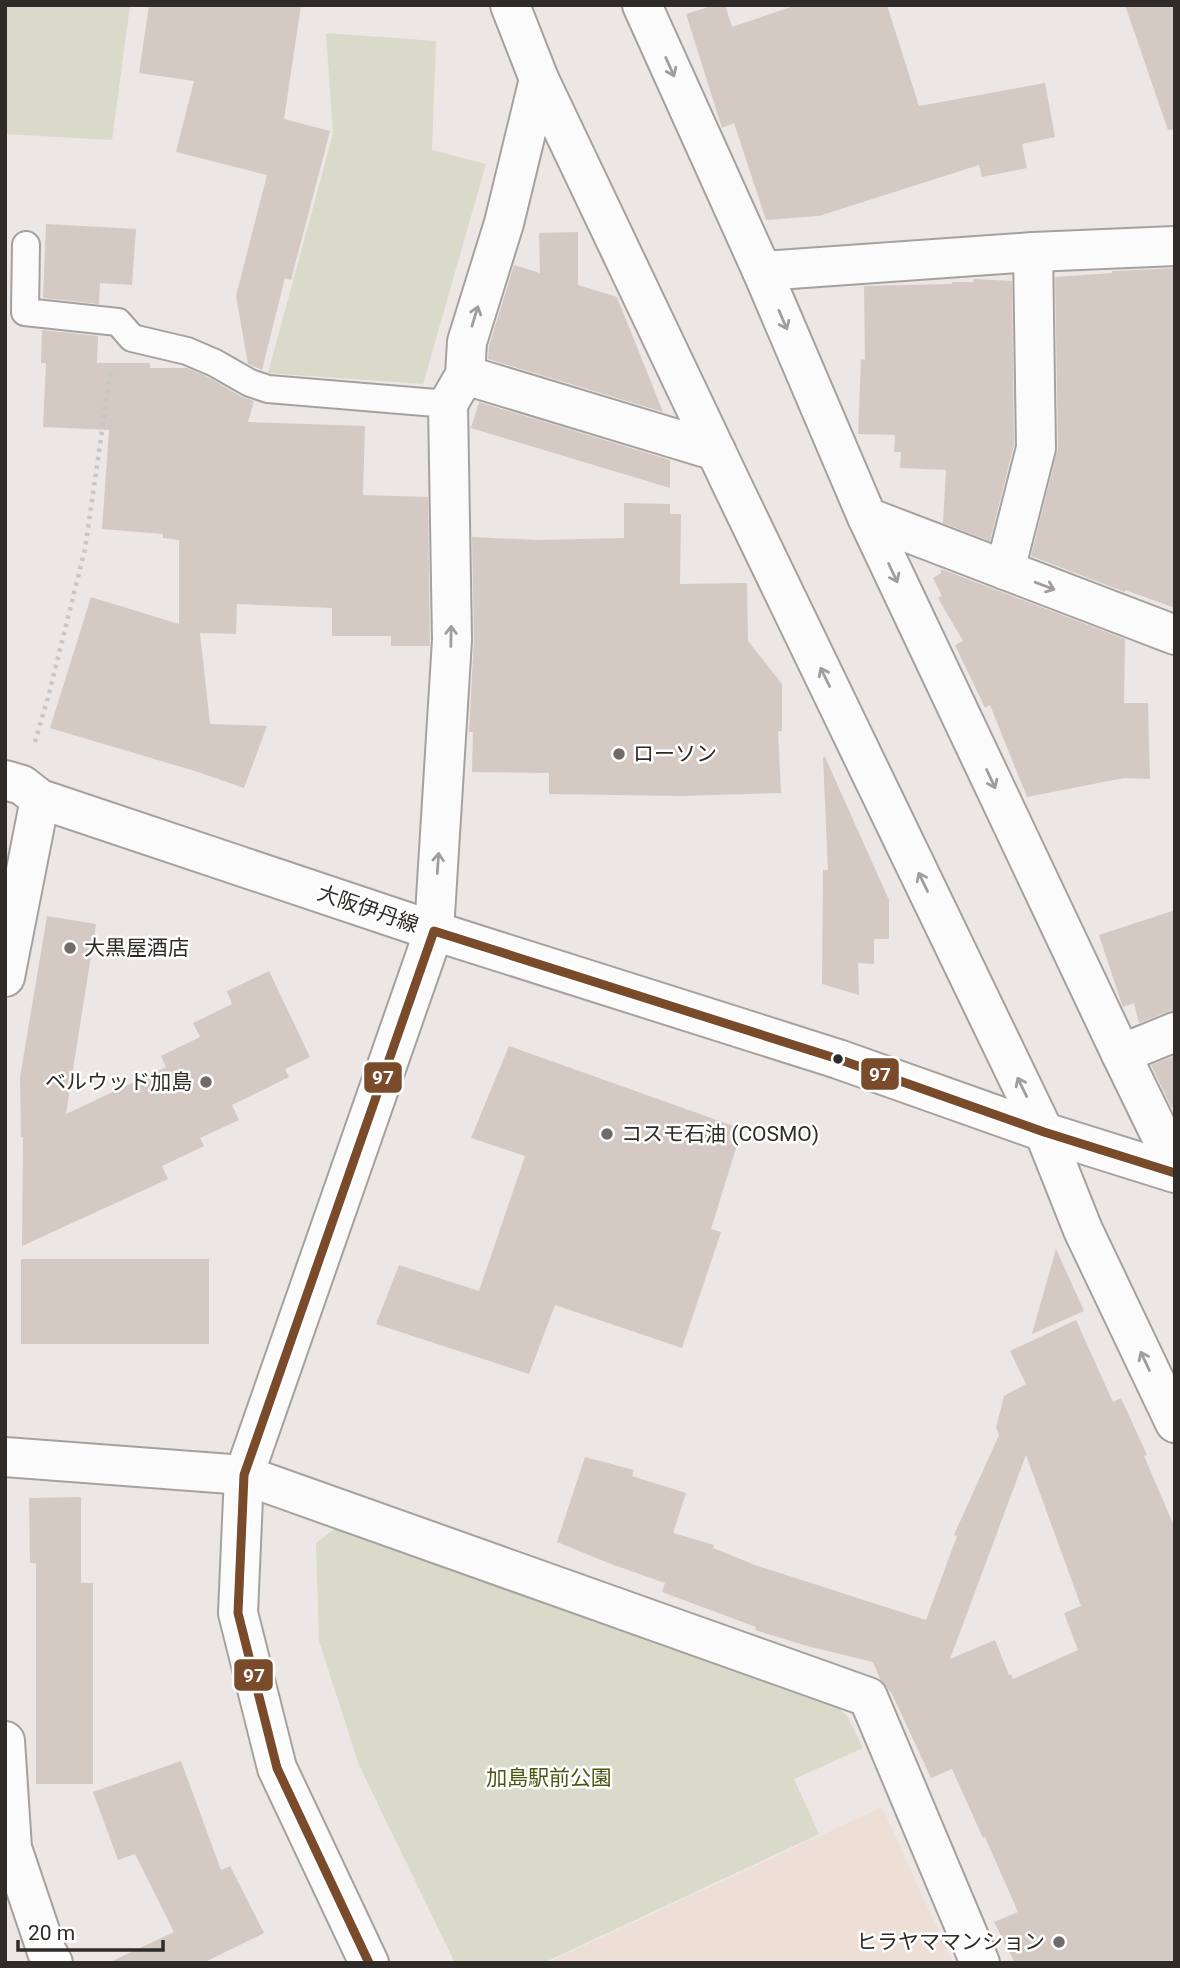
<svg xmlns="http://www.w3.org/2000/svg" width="1180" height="1968" viewBox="0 0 1180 1968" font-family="Roboto,'Noto Sans JP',sans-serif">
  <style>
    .commercial { fill: #eddfd6 }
    .green { fill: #d9daca }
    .building { fill: #d4cac3; fill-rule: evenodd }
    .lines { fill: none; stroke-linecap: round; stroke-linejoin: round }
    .service-casing { stroke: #a5a19f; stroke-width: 30 }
    .minor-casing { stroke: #a5a19f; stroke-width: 42 }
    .tertiary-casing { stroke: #a5a19f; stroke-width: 42 }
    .primary-casing { stroke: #a5a19f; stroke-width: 42 }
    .path { stroke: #c9c7c6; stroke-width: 4.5; stroke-dasharray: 3.5 5; stroke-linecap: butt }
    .service { stroke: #fcfbfb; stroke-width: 26 }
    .minor { stroke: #fcfbfb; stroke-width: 38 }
    .tertiary { stroke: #fcfbfb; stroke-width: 38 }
    .primary { stroke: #fcfbfb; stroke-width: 38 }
    .bus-1-casing { stroke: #fff; stroke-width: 14 }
    .bus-1 { stroke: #7a4b2a; stroke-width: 9 }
    .oneway { stroke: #a09d9c }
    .poi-dot { fill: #716c6a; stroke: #fff; stroke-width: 2.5 }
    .bus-dot { fill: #2f2b29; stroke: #fff; stroke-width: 2.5 }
    .labels { text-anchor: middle; stroke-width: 5; stroke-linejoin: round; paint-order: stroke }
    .poi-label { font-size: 21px; fill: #2f2b29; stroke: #fff; text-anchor: start }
    .street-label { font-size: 21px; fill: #2f2b29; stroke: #fff }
    .park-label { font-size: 21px; fill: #4b5711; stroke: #fff }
    .line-badge { stroke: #fff; stroke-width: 2.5 }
    .badge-label { font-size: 19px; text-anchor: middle; font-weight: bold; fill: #fff }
  </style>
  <rect width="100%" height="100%" fill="#ece6e4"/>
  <polygon class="commercial" points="882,1807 953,1963 547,1963"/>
  <g class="green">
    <polygon points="5,5 130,5 112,140 5,134"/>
    <polygon points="326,33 436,41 432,150 486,164 423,384 268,373 333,134"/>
    <polygon points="336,1528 829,1698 848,1717 863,1748 794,1779 819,1834 543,1963 455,1963 359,1765 319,1641 316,1543"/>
  </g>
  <g class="building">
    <polygon points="149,5 301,5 284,119 330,131 291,280 285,278 262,370 248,364 236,296 267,175 176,152 194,81 139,73"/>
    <polygon points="715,5 725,5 732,27 797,5 887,5 919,106 1045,83 1055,137 1022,144 1027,168 982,177 979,165 819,216 766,220 734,123 722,128 686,14"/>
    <polygon points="1125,5 1175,5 1175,129 1168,130"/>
    <polygon points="46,224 136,229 132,285 100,283 99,304 43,298"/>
    <polygon points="578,232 578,285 617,297 663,412 488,359 489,346 514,265 540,273 539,233"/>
    <polygon points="1175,268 1175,608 1125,590 1125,592 1031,556 1058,448 1055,277 1112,273 1112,271"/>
    <polygon points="974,279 1012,281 1014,445 990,541 943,523 946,470 900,468 901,452 894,452 895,435 858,434 861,359 865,360 864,286 952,284 952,282 973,282"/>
    <polygon points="42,330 98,336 97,363 150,363 150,368 187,368 208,377 242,397 254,401 248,422 365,426 363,495 428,497 430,646 391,646 391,636 332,636 332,608 237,604 236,634 200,633 210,724 267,726 244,788 198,772 50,728 91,597 179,624 179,540 163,538 163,534 102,529 109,430 43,427 46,363 41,363"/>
    <polygon points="479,402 670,460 670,488 471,428"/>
    <polygon points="624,503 670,504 670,514 681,514 680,584 747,583 748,641 782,684 782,731 778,731 781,793 681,796 549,794 549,773 472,772 473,732 469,732 474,640 472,537 540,540 624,538"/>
    <polygon points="941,569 1125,639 1124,703 1148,703 1150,779 1124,778 1027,797 990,705 985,708 955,645 963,641 938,598 942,596 933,578 941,573"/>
    <polygon points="823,757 825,757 889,900 889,939 874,939 874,964 858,963 859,995 822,984 823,870 828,870"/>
    <polygon points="1175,910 1175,1011 1167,1012 1139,1023 1134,1003 1123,1007 1122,1005 1099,935"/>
    <polygon points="47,916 96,924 66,1114 166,1067 161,1056 200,1037 193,1023 232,1004 227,991 269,971 310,1057 285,1069 289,1077 232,1105 239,1120 200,1138 204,1146 162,1166 168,1179 22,1246 23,1137 21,1137 20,1077"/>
    <polygon points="509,1046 742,1129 711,1229 721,1232 682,1348 555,1305 529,1374 376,1324 399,1265 479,1291 525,1156 471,1138"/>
    <polygon points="1175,1056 1175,1107 1171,1107 1151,1065"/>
    <polygon points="1056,1249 1084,1311 1032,1334"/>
    <rect x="21" y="1259" width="188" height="85"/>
    <path d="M1076,1320L1113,1402L1121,1398L1147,1455L1144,1456L1175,1528V1963H1015L994,1922L1018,1912L985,1837L983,1838L952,1769L931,1778L892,1694L880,1679L873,1662L807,1646L755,1630L756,1627L662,1592L665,1583L611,1564L557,1542L585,1457L634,1470L632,1476L686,1493L673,1533L714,1545L713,1548L755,1565L926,1620L957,1536L954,1535L999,1435L996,1428L1004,1396L1026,1384L1010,1351ZM1026,1455L1081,1606L1064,1613L1078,1650L1013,1679L1011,1674L1009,1675L995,1640L950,1659Z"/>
    <polygon points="81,1497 81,1583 93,1583 93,1784 36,1784 36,1563 30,1563 29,1498"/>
    <polygon points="181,1761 221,1870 230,1866 264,1933 203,1963 108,1963 174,1932 135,1854 118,1860 93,1792"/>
  </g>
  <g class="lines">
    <g class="service-casing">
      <polyline id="service" points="26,245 25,312 118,322 132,338 187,351 215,363 250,383 268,389 448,404"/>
    </g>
    <g class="minor-casing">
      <g id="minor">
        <polyline points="510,5 539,79 733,487 1044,1132 1083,1230 1175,1423"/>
        <polyline points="642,5 762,271 867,517 1121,1054 1175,1165"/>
        <polyline points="762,271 1033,252 1175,246"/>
        <polyline points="465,375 716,451"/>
        <polyline points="867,517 1175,635"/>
        <polyline points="1005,570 1036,448 1033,252"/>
        <polyline points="434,931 452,640 448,404 465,375 467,342 504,223 539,79"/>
        <polyline points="5,977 40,799"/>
        <polyline points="1121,1054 1175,1032"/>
        <polyline points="5,1457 244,1475 868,1697 980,1963"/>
        <polyline points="5,1741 12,1848 47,1952 53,1963"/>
      </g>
    </g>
    <g class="tertiary-casing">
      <polyline id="tertiary" points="369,1963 277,1768 238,1613 244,1475 434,931"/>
    </g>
    <g class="primary-casing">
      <polyline id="primary" points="5,780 22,785 40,799 434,931 838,1059 1044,1132 1175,1173"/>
    </g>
    <polyline class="path" points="35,742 49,694 85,549 111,368"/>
    <use href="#service" class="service"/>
    <use href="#minor" class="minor"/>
    <use href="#tertiary" class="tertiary"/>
    <use href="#primary" class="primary"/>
    <g class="bus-1-casing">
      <polyline id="bus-1" points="369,1963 277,1768 238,1613 244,1475 434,931 838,1059 1044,1132 1175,1173"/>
    </g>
    <use href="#bus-1" class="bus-1"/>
  </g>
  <defs><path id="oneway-shaft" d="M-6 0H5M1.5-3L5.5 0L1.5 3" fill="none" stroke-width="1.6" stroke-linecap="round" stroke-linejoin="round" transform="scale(1.75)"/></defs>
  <g class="oneway">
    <use href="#oneway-shaft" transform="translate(670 67) rotate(66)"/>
    <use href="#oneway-shaft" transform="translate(475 316) rotate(-73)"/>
    <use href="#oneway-shaft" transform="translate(783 320) rotate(67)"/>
    <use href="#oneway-shaft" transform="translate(893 573) rotate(65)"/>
    <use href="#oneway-shaft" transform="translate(1045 586) rotate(21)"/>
    <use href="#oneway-shaft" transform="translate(451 636) rotate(-89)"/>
    <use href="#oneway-shaft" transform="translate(825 677) rotate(-116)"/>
    <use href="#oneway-shaft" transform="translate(991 779) rotate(65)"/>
    <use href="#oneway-shaft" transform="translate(438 863) rotate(-86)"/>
    <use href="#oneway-shaft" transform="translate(923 882) rotate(-116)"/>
    <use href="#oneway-shaft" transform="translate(1022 1087) rotate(-116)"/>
    <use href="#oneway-shaft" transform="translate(1145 1361) rotate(-115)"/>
  </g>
  <g class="poi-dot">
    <circle cx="619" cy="754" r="7"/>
    <circle cx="70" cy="948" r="7"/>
    <circle cx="206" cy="1082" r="7"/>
    <circle cx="607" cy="1134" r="7"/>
    <circle cx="1059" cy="1942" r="7"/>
  </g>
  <circle class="bus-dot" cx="838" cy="1059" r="6"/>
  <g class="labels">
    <g class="poi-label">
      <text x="633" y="761">ローソン</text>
      <text x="84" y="955">大黒屋酒店</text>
      <text x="192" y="1089" text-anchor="end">ベルウッド加島</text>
      <text x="621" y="1141">コスモ石油 (COSMO)</text>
      <text x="1045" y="1949" text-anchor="end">ヒラヤママンション</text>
    </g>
    <g class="street-label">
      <text transform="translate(368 909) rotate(19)" y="7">大阪伊丹線</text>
    </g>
    <g class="park-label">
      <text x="549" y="1785">加島駅前公園</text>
    </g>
  </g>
  <g class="line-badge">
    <rect x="860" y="1057" width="40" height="34" rx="7" fill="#7a4b2a"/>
    <rect x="363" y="1061" width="40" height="33" rx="7" fill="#7a4b2a"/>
    <rect x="233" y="1658" width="41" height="34" rx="7" fill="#7a4b2a"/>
  </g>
  <g class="badge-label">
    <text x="880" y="1081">97</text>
    <text x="383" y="1084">97</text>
    <text x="254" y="1682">97</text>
  </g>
  <rect width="1180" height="1968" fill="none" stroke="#2f2b29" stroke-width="14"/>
  <path d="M18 1940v10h145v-10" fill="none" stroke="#2f2b29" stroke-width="3.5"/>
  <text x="28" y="1940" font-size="21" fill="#2f2b29" stroke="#ffffff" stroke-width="5" paint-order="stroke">20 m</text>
</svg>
